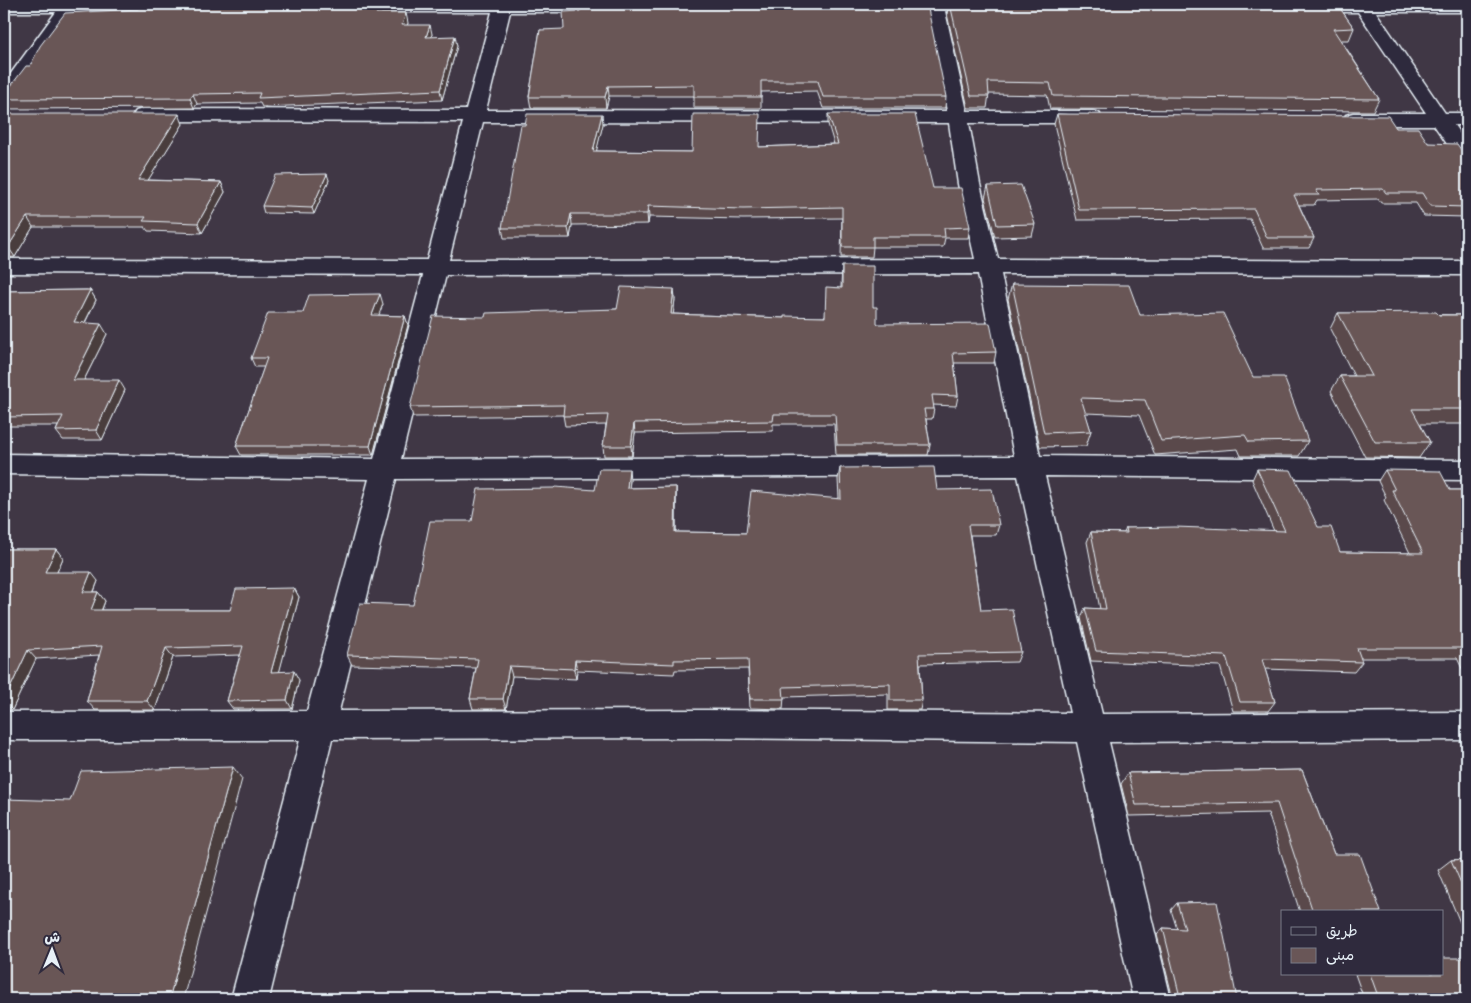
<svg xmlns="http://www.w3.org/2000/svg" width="1471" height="1003" viewBox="0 0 1471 1003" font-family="Mynerve,'Playpen Sans Arabic',sans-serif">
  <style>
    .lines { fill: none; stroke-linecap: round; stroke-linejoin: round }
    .minor-casing { stroke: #e8f1f8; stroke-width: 3 }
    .minor { fill: #2f2a3d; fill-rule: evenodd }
    .wall { fill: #5a4a4b; stroke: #e8f1f8 }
    .shaded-wall { fill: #4a3c3d; stroke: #e8f1f8 }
    .building { fill: #695657; stroke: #e8f1f8 }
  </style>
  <rect width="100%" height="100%" fill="#403745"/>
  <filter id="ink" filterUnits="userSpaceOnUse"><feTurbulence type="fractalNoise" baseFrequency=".02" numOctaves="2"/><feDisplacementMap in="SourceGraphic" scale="10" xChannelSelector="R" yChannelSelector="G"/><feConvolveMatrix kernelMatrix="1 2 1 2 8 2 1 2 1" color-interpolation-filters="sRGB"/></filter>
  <g filter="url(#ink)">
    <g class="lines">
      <g class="minor-casing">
        <g id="minor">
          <polygon points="4,4 184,4 186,6 183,10 177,11 74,12 11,100 4,102 4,83 56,12 4,12"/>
          <path d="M336,4H624L626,7L623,11L617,12H510L486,110L947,111L927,11L884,10L881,6L883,4H992L994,6L991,10L985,11H945L967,111H1092L1099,113L1102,117L1099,121L1092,123H969L980,184L998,259L1467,261V275L1001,274L1040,456L1467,460V480L1045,476L1102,714L1467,712V740L1109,742L1171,999H1133L1077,742L706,738L332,739L269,999H231L300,740H4V712L307,711L369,479L4,474V454L374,459L423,275L4,273V259L427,260L463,122L143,121L136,119L133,115L136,111L143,109L466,110L492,12H343L337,11L334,7ZM483,122L949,123L958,184L975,259L449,260ZM978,274L1014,456L401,459L446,275ZM1018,476L1070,713L706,710L339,711L396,479Z"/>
          <polygon points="1296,4 1467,4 1467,12 1376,12 1445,113 1467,113 1467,125 1454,125 1467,144 1467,165 1460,163 1434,125 1353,125 1346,123 1343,119 1346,115 1353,113 1426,113 1358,12 1303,12 1297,11 1294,7"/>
        </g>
      </g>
      <use href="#minor" class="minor"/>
    </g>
    <g class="wall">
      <polygon points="949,4 1337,4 1354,28 1349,40 1341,40 1379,99 1373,111 1050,109 1047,95 989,94 987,108 968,108 947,14"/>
      <polygon points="382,13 408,23 407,25 432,34 431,37 457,46 442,100 262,107 260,103 197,104 194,108 4,109 4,93 7,91 30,66"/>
      <polygon points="540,30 946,97 945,108 823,108 817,91 761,92 761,108 694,108 694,96 609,96 606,108 531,108 529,97"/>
      <polygon points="4,114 183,124 148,180 221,182 225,192 202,233 148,231 145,227 33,227 15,257 4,258"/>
      <polygon points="828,114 933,188 970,227 968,238 945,238 943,247 873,247 872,257 841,257 842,218 743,219 649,217 648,224 572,225 570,238 504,238 502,228 525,125 603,124 596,151 692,152 759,147 834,144 828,124"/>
      <polygon points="1057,114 1396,128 1428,143 1467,155 1467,217 1424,216 1416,203 1381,203 1378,199 1317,200 1314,205 1299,205 1314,238 1309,248 1263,248 1250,219 1077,220 1054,124"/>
      <polygon points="329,180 314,214 264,213 262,206"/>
      <polygon points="988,186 1035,224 1032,236 995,237 985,198"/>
      <polygon points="842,266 873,307 877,324 996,352 994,363 954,363 958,396 956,406 933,405 934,409 932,419 926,419 930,445 928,455 836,455 834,424 773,424 773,431 635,433 632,456 604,456 603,446 606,425 565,426 563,415 413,417 410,407 485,317 617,309 675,299 673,314 784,318 824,317 841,287"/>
      <polygon points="1012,284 1140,315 1253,377 1308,441 1299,456 1241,456 1238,449 1155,455 1139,415 1085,413 1091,431 1086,446 1040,447 1008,299"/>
      <polygon points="90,290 96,300 85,323 107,334 84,380 125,390 102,440 63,440 56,431 58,426 4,426 4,291"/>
      <polygon points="383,304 378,315 405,316 408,325 373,455 241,455 236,446 264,367 255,367 251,358 303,313"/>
      <polygon points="1338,313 1467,315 1467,424 1420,424 1430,442 1419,458 1365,457 1331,391 1340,376 1354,376 1330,329"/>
      <polygon points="840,468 937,490 999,525 996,535 970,535 981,610 1021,652 1017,662 920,664 922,700 920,710 888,710 888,694 784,697 783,709 750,708 748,669 675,670 674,674 577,670 576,679 512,676 506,709 473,709 470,699 476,668 352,665 347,655 413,605 472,521 595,490 630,480 629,488 676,487 676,532 746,533 839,498 838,479"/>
      <polygon points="1257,469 1318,527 1340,552 1410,553 1384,500 1386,497 1378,481 1385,470 1450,490 1467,490 1467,679 1457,658 1360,658 1362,662 1354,672 1265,669 1275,702 1268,711 1233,711 1220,666 1091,661 1081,618 1085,608 1100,609 1087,542 1091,532 1124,533 1126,528 1274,531 1252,480"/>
      <polygon points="4,549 56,549 63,558 57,572 98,581 94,592 98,592 105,601 102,610 230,610 294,588 299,597 279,672 299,680 292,709 233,709 227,701 240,655 173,657 155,710 95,710 87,701 99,655 36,659 12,710 4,711"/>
      <polygon points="1302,770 1334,854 1381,912 1300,912 1268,813 1129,816 1121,784 1128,773"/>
      <polygon points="1467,859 1467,939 1438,870 1451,860"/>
      <polygon points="1177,903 1237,999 1164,999 1168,995 1172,995 1157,935 1163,928 1177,929 1171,910"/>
      <polygon points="1355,974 1442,974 1467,999 1364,999"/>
    </g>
    <g class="shaded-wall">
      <polygon points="380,4 382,14 376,13"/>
      <polygon points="406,13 408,23 404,34 402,25"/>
      <polygon points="430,25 432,34 429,46 426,37"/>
      <polygon points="455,36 457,46 442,100 440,90"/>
      <polygon points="608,86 609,96 606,108 605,97"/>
      <polygon points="193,94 197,104 194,108 190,98"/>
      <polygon points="179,114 183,124 142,190 138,180"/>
      <polygon points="602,114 603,124 594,161 593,151"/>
      <polygon points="327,174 329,180 314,214 312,208"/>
      <polygon points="221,182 225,192 202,233 198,223"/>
      <polygon points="648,206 649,217 648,224 647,214"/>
      <polygon points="571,214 572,225 570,238 568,228"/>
      <polygon points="27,217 33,227 15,257 8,247"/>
      <polygon points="674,289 675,299 672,325 671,314"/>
      <polygon points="90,290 96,300 80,332 74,322"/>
      <polygon points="380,294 383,304 375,325 372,315"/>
      <polygon points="405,316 408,325 373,455 370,446"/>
      <polygon points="101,324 107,334 79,390 73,380"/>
      <polygon points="119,380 125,390 102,440 96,430"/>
      <polygon points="634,423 635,433 632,456 631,446"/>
      <polygon points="629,469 630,480 628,498 627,488"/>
      <polygon points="676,487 676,543 675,532"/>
      <polygon points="56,549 63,558 53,581 45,572"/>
      <polygon points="91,572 98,581 90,601 83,592"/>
      <polygon points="294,588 299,597 277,681 271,672"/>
      <polygon points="98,592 105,601 98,619 91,610"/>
      <polygon points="166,648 173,657 155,710 147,701"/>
      <polygon points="28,650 36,659 12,710 4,702 4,701"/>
      <polygon points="575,660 577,670 576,679 574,669"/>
      <polygon points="509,666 512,676 506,709 503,699"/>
      <polygon points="294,671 299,680 292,709 287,700"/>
      <polygon points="233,767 242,779 183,999 169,999"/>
    </g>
    <g class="building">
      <polygon points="141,4 380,4 376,13 406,13 402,25 430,25 426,37 455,36 440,90 258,98 260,93 193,94 190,98 4,99 4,93 7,91 26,66 30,66 40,46 65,13 138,9"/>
      <polygon points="582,4 927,4 946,97 823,97 818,81 761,81 761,97 694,97 694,85 608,86 605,97 529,97 540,30 564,29 563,12 580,11"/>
      <polygon points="950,4 1337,4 1354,28 1333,29 1379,99 1053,96 1050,83 988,82 989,96 971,96"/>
      <polygon points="4,114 179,114 138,180 221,182 198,223 143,221 146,217 27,217 8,247 4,248"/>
      <polygon points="527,114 602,114 593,151 692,152 693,114 760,114 759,147 838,144 828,114 915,114 933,188 961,188 970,227 944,228 945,237 873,237 873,247 842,247 842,207 743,209 648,206 647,214 571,214 568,228 502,228 521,125 525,125"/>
      <polygon points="1057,114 1388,116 1396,128 1418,128 1428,143 1457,144 1464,154 1467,155 1467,207 1430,206 1422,193 1386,193 1383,189 1316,190 1319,195 1294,195 1314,238 1267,238 1254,209 1079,210"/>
      <polygon points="327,174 312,208 262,206 275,175"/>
      <polygon points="1021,185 1035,224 997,225 988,186"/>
      <polygon points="842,266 873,266 873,307 877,307 877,324 990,323 996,352 953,353 958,396 932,395 934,409 924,409 930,445 837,445 835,414 774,414 773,421 634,423 631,446 603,446 608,415 563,416 564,405 410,407 433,316 485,317 486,313 617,309 621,287 674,289 671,314 784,318 784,316 825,317 826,287 842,288"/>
      <polygon points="1012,284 1129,285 1140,315 1223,313 1253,377 1284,377 1308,441 1249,442 1245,435 1161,441 1145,400 1081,398 1091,431 1044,433"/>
      <polygon points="90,290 74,322 101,324 73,380 119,380 96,430 56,431 63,416 4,417 4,291"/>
      <polygon points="380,294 372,315 405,316 370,446 236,446 267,358 251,358 268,313 303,313 309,295"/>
      <polygon points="1436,312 1439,315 1467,315 1467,409 1412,409 1430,442 1375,442 1340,376 1372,376 1338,313"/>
      <polygon points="934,467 937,490 992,489 999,525 968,525 981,610 1012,609 1021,652 919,654 922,700 890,700 890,684 783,687 784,699 750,699 748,659 674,660 674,664 575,660 574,669 509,666 503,699 470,699 478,659 347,655 360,603 413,605 430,521 472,521 478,489 554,488 555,487 595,490 599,469 629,469 627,488 676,487 675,532 746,533 751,491 841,499 840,468"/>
      <polygon points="1257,469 1291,470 1318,527 1331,527 1340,552 1423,553 1392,490 1395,490 1385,470 1440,471 1450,490 1467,490 1467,649 1467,648 1357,648 1362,662 1262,659 1275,702 1240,702 1226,656 1096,651 1085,608 1106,609 1091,532 1127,533 1126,528 1175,527 1285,531"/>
      <polygon points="4,549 56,549 45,572 91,572 83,592 98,592 91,610 230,610 236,589 294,588 271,672 294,671 287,700 227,701 243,646 166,648 147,701 87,701 102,646 28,650 4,701"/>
      <polygon points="233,767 169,999 4,999 4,799 70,801 81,771"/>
      <polygon points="1302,770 1334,854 1360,854 1381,912 1313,912 1277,803 1136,805 1128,773"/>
      <polygon points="1467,859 1467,897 1451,860"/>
      <polygon points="1217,902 1237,999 1168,999 1168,995 1177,995 1179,993 1163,928 1185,929 1177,903"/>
      <polygon points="1442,958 1467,958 1467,999 1379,999 1370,974 1442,974"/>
    </g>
  </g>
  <rect width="1471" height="1003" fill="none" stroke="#2f2a3d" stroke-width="20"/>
  <rect x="10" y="10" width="1451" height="983" fill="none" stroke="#e8f1f8" stroke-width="2" filter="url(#ink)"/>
  <rect x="1281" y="910" width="162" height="65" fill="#2f2a3d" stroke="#797a88"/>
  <rect x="1291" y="927" width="25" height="8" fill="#2f2a3d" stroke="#797a88"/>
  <text x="1326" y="936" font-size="15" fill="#e8f1f8">طريق</text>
  <rect x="1291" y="948" width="25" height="15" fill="#695657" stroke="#797a88"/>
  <text x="1326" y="960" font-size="15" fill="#e8f1f8">مبنى</text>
  <g transform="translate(52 950) rotate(1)" stroke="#2f2a3d" stroke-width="4" paint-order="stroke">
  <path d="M0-4L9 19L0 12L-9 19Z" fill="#e8f1f8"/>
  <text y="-8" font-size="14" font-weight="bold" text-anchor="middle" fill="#e8f1f8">ش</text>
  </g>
</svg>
